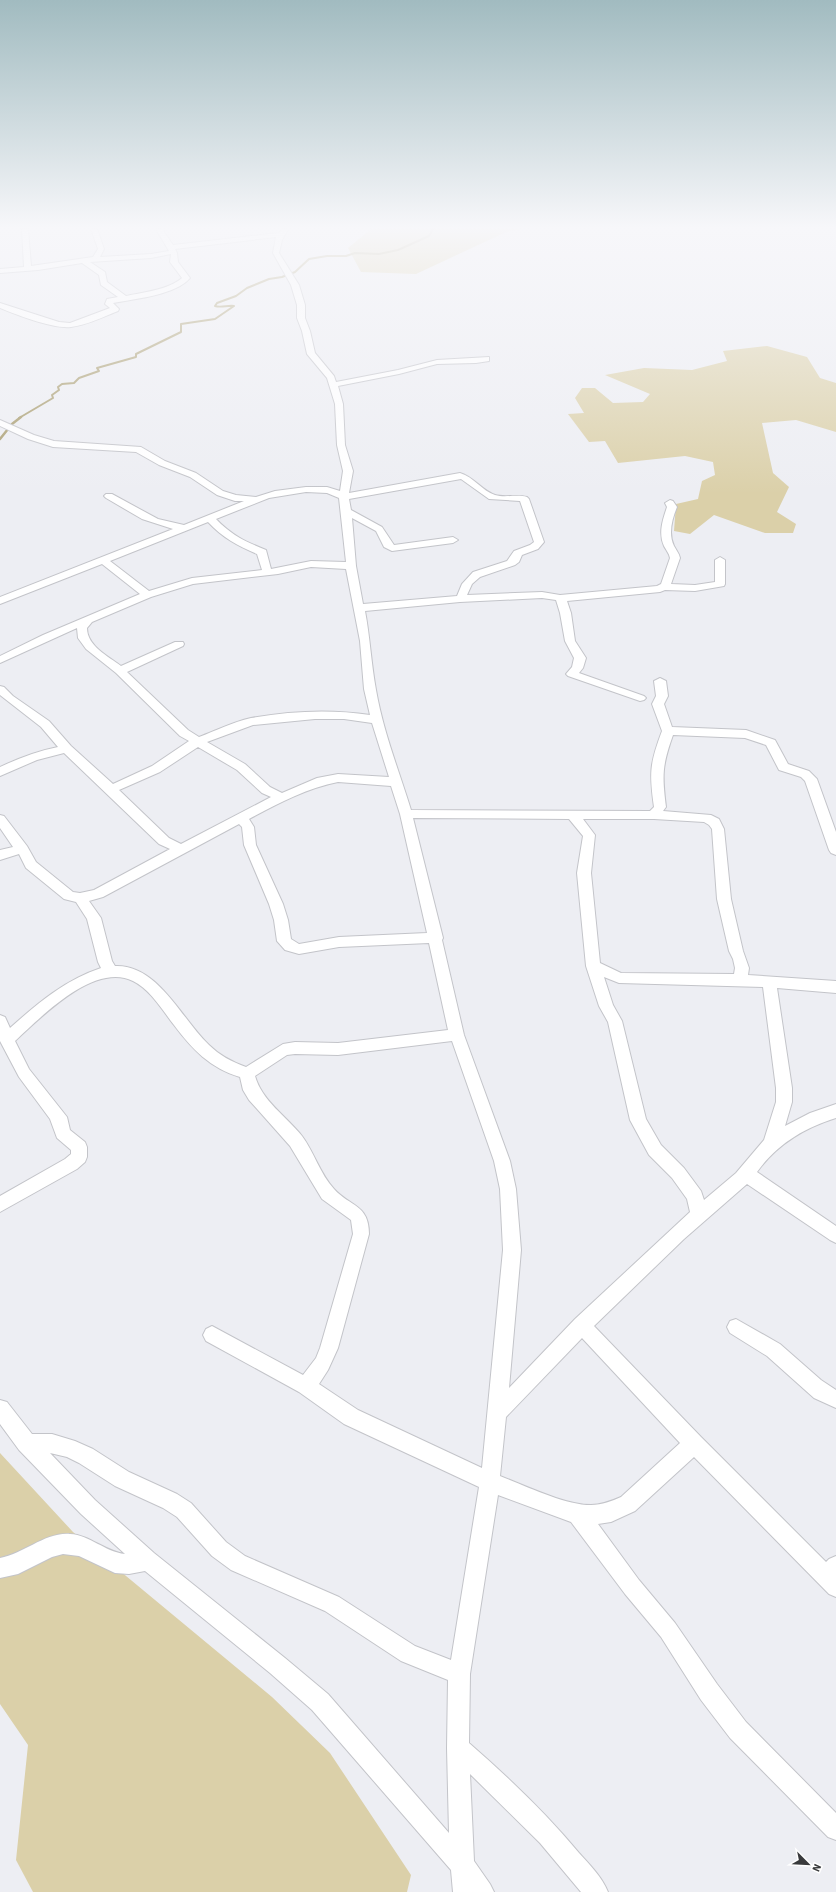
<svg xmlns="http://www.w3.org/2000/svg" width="836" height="1892" viewBox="0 0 836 1892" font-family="'Source Sans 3',sans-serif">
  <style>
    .green { fill: #dbd0a9 }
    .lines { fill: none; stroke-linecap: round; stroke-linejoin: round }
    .stream-far1 { stroke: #a89c6e; stroke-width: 2 }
    .stream { stroke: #a89c6e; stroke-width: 2.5 }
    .street-casing { stroke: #c3c4c9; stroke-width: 2 }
    .street { fill: #fff; fill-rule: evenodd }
  </style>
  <rect width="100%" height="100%" fill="#edeef3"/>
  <g class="green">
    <polygon points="371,229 521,229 506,232 416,274 361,272 348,248"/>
    <polygon points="767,346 807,357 820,378 836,383 836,432 796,420 762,423 773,473 789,487 777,512 796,524 793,533 765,533 714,515 690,534 674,531 676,504 698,499 702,481 715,475 713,462 685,456 618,463 605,441 589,442 568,414 584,413 575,398 582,388 595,388 613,403 643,402 650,394 605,375 644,368 692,370 727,361 723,351"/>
    <polygon points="0,1453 73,1532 272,1697 330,1753 411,1875 407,1892 33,1892 16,1860 28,1745 0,1704"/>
  </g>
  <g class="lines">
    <path class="stream-far1" d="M19,418L53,398L52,395L59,390L58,387L62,384L74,383L79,378L99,371L97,368L136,357V354L181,332V324L215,319L234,306C228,305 221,308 215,306L217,303L236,296L247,288L269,279L282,277L295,272L309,259L327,256H346L355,253L379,254L398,250L429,236L433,229"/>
    <polyline class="stream" points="0,439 12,424 21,417"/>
    <g class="street-casing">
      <g id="street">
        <path d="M22,229H28L31,266L93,257L98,249L91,229H97L104,249L100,257L151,254L169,251L156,229H162L173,245L279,233L282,229H288L282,240L279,253L299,285L305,305V318L310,331L315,353L334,376L336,382L398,370L437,360L489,357V361L476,363L437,364L399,374L338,386L343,404L345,445L353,471L349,493L460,473C474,477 482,491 495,495C505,498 517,494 527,497L529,499L544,542L538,549L522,555L519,562L515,565L480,577L472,584L467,595L542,592L560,595L657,586L661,584L670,558C669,553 666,550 664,546C658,533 663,519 667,507L665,503L670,500L673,501L677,507C672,519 668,534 674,546C676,550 679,553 680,558L671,584L695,585L715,582V560L720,557L725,560V584L724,586L695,591L665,590L660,592L567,601L571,613L575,641L586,658L583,668L579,673L644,696L646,698L644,700L640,701L568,676L566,674L572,667L574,658L565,641L560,613L556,600L542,598L460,602L365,611C370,637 371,663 376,690C383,731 399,771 411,810L650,811L654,807C649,772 650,763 662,731L652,704L656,696L654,681L660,678L666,681L668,696L664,704L672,727L746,730L775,740L788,764L809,771L817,779L836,832V855L831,853L829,850L805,781L801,777L779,770L766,745L745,738L673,735C662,766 662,775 666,807L663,811L711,815L719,819L724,829L731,899L743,951L749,968L748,975L836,981V993L777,988L792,1088V1102L785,1126L810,1113L836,1104V1118C804,1128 777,1144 757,1172L836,1226V1243L830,1240L747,1184L684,1239L594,1326L701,1437L826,1562L829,1559L836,1556V1597L829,1594L694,1457L635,1511L611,1522L598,1524L639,1580L675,1623L717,1684L746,1722L836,1813V1840L828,1837L730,1738L701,1700L661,1637L625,1594L571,1522L498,1495L470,1674L469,1743C508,1777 546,1813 579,1853C590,1865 602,1877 608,1892H581L540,1843L470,1774L474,1861L490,1884L494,1892H453L451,1870L312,1710L270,1673L145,1571L129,1574L115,1573L79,1556L63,1554L52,1557L18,1574L0,1578V1558C24,1554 45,1532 70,1534C90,1535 105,1552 125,1554L81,1514L19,1450L0,1424V1400L7,1402L32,1434H52L75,1441L93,1449L129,1472L177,1494L191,1503L226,1542L245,1556L339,1597L415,1646L451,1660L479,1487L344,1424L299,1392L206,1341L203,1335L206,1329L212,1326L303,1375L316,1358L320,1348L353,1234L351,1220L322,1199L290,1146L249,1100L243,1090L240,1077C210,1068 192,1049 174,1025C163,1011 150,989 133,981C94,962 41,1017 15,1041L29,1069L67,1117L70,1130L85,1142L87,1147V1157L85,1162L77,1169L0,1212V1196L65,1159L71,1154V1150L57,1138L50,1119L19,1077L0,1041V1015L5,1017L10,1028C38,1003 65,980 101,968L98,962L87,919L76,902L64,899L26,868L19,854L0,860V850L13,847L0,828V815L4,816L27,846L36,862L73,892L80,893L94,890L170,849L159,844L64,753L37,760L0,776V767C19,758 38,751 58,747L41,727L0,695V686L4,687L13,696L49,721L71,746L113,784L152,766L189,741L180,736L116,673L86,649L78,638L77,628L0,663V656L43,635L140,594L102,564L0,604V597L173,529L142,519L106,498L104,496L106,494H112L158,519L184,525L244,501H235L217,495L190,477L159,465L136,452L53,447L28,439L0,426V420L34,435L54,441L141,447L165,461L196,473L223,491L236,495L256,497L275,491L306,487H327L340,491L343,471L337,445L335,404L327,378L307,354L302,331L297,318V305L291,285L273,253L276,237L175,249L177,253L178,262L190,278C176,295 134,299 113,303L119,309L118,311C103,317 87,325 71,327C53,329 17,315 0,308V303L59,322L70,323L110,308L105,304L107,299L118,297L101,285L99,275L82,263L38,270L0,273V269L24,267ZM171,254L170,262L182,278C168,290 144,292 126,296L107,282L105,272L90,262L151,258ZM461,479L489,499L520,501L534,542L530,545L514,551L507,561L473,572L462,584L457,596L363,604L356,566L352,518L376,531L384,547L392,551L453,543L458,540L453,537L394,545L382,527L351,510L349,499ZM306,492L327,493L339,498L346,562L311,561L271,569L266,550C246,542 231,535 216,519L269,498ZM208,522C223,538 238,546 257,554L262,570L192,578L149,591L110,561ZM311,567L346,569L360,641L364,689L370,715C331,709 290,711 251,718C233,722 215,731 199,737L188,730L127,672L183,646L184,644L183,642H175L121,666C108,656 87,646 87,628L92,622L151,597L193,584L278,574ZM315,719H344L372,723L389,777L338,774L317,778L282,793L270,787L245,764L207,742L253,725ZM198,747L237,770L262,793L271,797L181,844L169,838L119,790L160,772ZM338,782L391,786L400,814L427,933L339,937L299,944L291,939L288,920L283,904L256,845L254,827L249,819C277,804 307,788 338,782ZM413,818L569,819L583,836L577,873L586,966L599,1006L608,1022L630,1120L649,1155L672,1178L687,1199L690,1212L575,1319L509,1388L521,1250L516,1189L510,1161L464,1035L442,940L443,938ZM583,819H654L704,822L709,825L712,829L717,899L729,951L733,959L735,968L734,974L621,973L600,963L591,873L595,835ZM239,824L242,827L244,845L269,904L274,920L277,941L285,950L299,954L339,947L429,943L448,1030L338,1043L295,1042L283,1044L246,1067C232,1062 219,1055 209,1045C182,1020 158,964 115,966L112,961L101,918L89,901L103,897ZM604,977L619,983L763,987L776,1088V1102L764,1140L736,1173L704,1200L701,1191L684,1168L661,1145L646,1119L622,1021L613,1005ZM452,1041L494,1161L500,1189L503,1250L482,1468L358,1410L319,1384L328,1370L338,1348L369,1234C369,1204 350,1207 334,1189C320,1174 314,1152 302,1136C286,1116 262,1101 255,1076L287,1055L295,1054L338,1055ZM582,1338L680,1443L621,1497C612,1501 602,1505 591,1505C565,1505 526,1486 500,1476L506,1417ZM50,1453L67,1457L79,1463L115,1486L163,1508L177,1517L212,1556L231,1570L325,1611L401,1661L448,1680L447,1748L449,1833L328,1694L285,1658L154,1553L95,1500Z"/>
        <polygon points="736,1319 780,1344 821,1380 836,1390 836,1408 814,1398 767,1356 730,1333 727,1327 730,1321"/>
      </g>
    </g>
    <use href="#street" class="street"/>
  </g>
  <linearGradient id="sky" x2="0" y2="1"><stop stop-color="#a1bbc0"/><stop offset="0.46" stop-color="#f7f7fa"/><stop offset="1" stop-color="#f7f7fa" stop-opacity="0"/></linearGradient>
  <rect width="836" height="494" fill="url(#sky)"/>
  <g transform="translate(808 1864) rotate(114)" stroke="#ffffff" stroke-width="3" paint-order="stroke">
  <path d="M0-3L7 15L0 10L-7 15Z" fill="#393a3c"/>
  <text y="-6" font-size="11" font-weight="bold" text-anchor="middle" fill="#393a3c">N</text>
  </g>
</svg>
